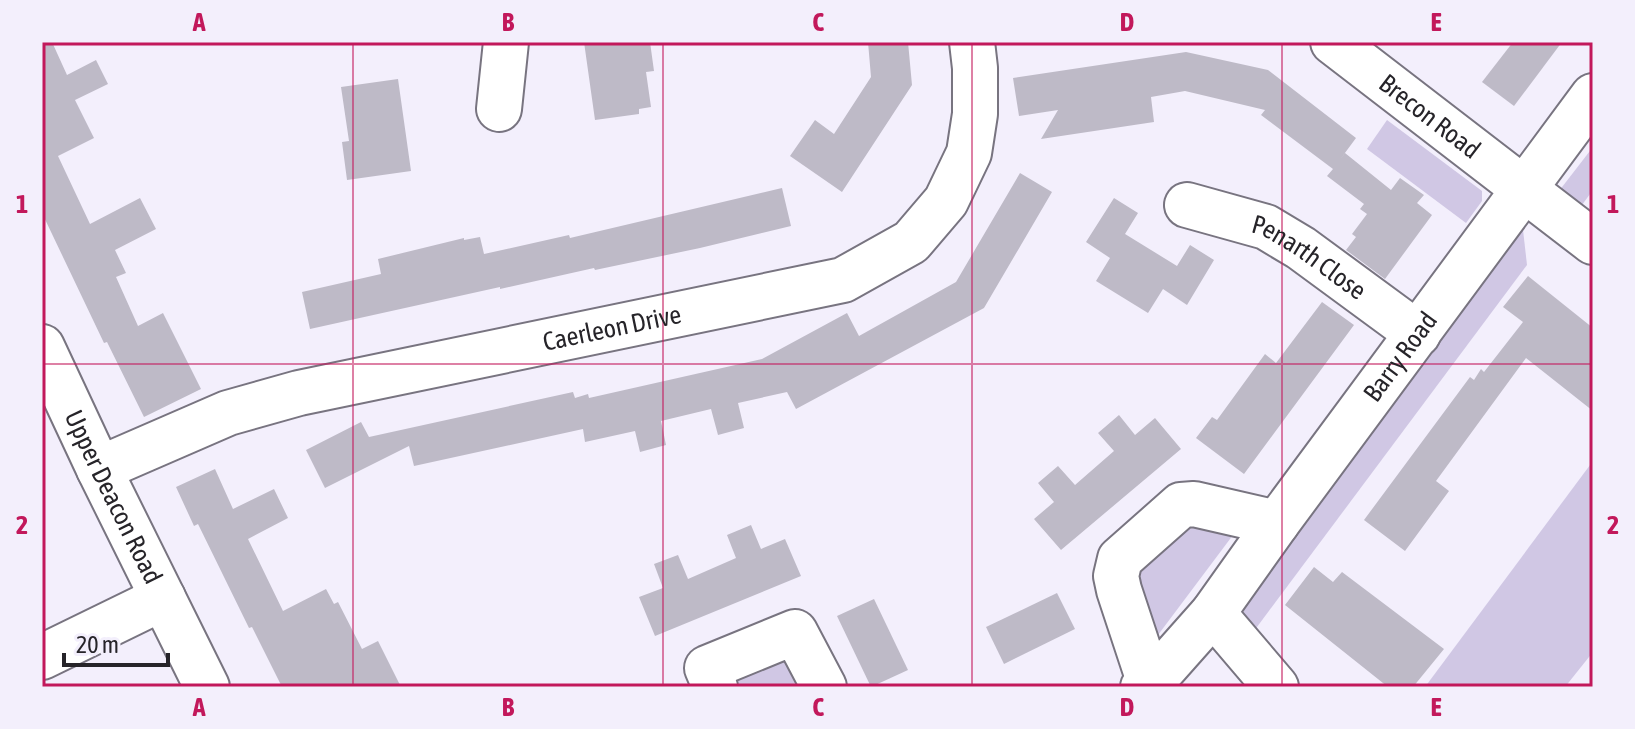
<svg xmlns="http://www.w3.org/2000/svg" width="1635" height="729" viewBox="0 0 1635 729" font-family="'Asap Condensed',sans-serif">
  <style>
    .green { fill: #d0c7e4 }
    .building { fill: #bebac7 }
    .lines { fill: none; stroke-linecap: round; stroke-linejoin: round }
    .minor-casing { stroke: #787480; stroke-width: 48 }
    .minor { stroke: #fff; stroke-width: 44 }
    .grid { fill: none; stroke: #c2185b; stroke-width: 2; stroke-opacity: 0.55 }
    .labels { text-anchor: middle; stroke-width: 6; stroke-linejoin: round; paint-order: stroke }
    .street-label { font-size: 26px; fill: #262429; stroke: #f3effc }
    .neatline { fill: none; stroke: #c2185b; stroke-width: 3 }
    .grid-label { font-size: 26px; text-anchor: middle; font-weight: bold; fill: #c2185b }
  </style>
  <rect width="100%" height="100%" fill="#f3effc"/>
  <g class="green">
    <polygon points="1387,120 1482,191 1482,201 1466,223 1367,149"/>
    <polygon points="1593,147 1593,190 1579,209 1559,191"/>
    <path d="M1522,221L1527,265L1254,631C1245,619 1242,614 1244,599Z"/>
    <polygon points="1593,461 1593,652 1565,687 1425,687"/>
    <polygon points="1175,522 1239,527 1149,647 1127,567"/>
    <polygon points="782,657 787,661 800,687 739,687 734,676"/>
  </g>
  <g class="building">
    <polygon points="42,42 52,42 67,75 96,60 108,84 75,100 94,138 58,156 90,224 140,198 156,229 115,250 126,273 116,277 138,326 163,313 201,389 144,417 107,342 104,343 42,213"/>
    <polygon points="584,42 650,42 654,71 646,72 651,107 639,109 639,114 595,120"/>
    <polygon points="868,42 908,42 912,85 842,192 790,156 815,120 834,134 871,77"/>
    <polygon points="1513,42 1562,42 1514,106 1482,82"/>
    <polygon points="1186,52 1268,70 1356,138 1339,161 1345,153 1391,190 1400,178 1424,195 1417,203 1432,215 1385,279 1346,250 1356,237 1352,234 1367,214 1360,209 1364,204 1327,176 1333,169 1261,115 1265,110 1185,91 1151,97 1154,122 1041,139 1058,110 1019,116 1013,78"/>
    <polygon points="398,79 411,171 347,180 342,142 349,141 341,87"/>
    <polygon points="1020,173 1052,192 984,308 796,409 787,392 738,403 744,428 718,435 711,409 661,421 666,445 640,452 635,431 585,442 583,429 414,466 409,446 325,488 306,450 361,422 369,437 573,392 575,398 588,394 589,398 762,359 847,313 859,336 956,282"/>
    <polygon points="782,188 791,226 700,248 595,270 594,268 500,289 500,287 310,329 302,292 381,274 378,259 464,238 464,240 480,237 484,254 569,235 570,238"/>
    <polygon points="1114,198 1138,213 1125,234 1177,266 1190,245 1214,260 1187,305 1163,289 1148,313 1096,281 1110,258 1086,242"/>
    <polygon points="1528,276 1593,328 1593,411 1526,358 1436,481 1449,491 1405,551 1364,520 1470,377 1474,380 1481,369 1484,372 1523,322 1503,307"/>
    <polygon points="1322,302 1354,325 1244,474 1196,438 1212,417 1217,420 1265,354 1276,363"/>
    <polygon points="1119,415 1135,435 1155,418 1181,449 1061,550 1034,519 1054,502 1038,483 1058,466 1075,485 1114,451 1098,433"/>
    <polygon points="215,469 233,509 274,489 288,518 248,539 283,611 326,589 334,604 338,602 362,649 378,641 401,687 282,687 252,627 249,628 198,524 194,526 176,487"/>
    <polygon points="751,525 761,549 785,539 801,576 655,636 639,597 663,588 654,564 678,555 688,579 736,558 727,535"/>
    <polygon points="1314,567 1333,582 1342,572 1444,649 1413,687 1388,687 1285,605"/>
    <polygon points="1057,593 1075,629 1004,664 986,627"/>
    <polygon points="874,599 908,670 871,687 837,616"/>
  </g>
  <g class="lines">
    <g class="minor-casing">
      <g id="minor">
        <path id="s1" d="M1333,42L1593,242"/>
        <polyline points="499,109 506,42"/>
        <path id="s2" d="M1187,205L1266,227L1301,248L1418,334"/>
        <path id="s3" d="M42,347L99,469L207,687"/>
        <path id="s4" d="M99,469L228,413L299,393L843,280L911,242L946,201L969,153L975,114V68L972,42"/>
        <polyline points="1213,613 1276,687"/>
        <polyline points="42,657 163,598"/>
        <polyline points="1150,684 1119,590 1116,576 1120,559 1181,505 1194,504 1277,523"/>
        <polyline points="715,687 707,668 795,632 824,687"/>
        <path id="s5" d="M1143,687L1150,684L1213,613L1277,523L1593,96"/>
      </g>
    </g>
    <use href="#minor" class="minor"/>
  </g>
  <path class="grid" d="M353,42V687M663,42V687M972,42V687M1282,42V687M42,364H1593"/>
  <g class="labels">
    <g class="street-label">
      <text dy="9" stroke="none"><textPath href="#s1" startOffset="122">Brecon Road</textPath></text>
      <text dy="9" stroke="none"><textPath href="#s2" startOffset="134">Penarth Close</textPath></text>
      <text dy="9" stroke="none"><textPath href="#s4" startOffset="534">Caerleon Drive</textPath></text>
      <text dy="9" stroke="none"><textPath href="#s5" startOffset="420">Barry Road</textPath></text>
      <text dy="9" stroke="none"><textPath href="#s3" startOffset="166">Upper Deacon Road</textPath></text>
    </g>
  </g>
  <rect width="1635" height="729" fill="none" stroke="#f3effc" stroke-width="88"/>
  <path d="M64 653v12h104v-12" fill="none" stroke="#262429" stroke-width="4"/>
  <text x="76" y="653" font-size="24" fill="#262429" stroke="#f3effc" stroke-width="6" paint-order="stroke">20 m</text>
  <rect x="44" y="44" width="1547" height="641" class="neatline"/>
  <g class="grid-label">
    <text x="199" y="31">A</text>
    <text x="508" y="31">B</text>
    <text x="818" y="31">C</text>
    <text x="1127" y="31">D</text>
    <text x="1436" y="31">E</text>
    <text x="22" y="213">1</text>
    <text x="1613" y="213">1</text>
    <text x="22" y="534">2</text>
    <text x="1613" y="534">2</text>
    <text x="199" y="716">A</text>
    <text x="508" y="716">B</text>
    <text x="818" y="716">C</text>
    <text x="1127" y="716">D</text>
    <text x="1436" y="716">E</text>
  </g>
</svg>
